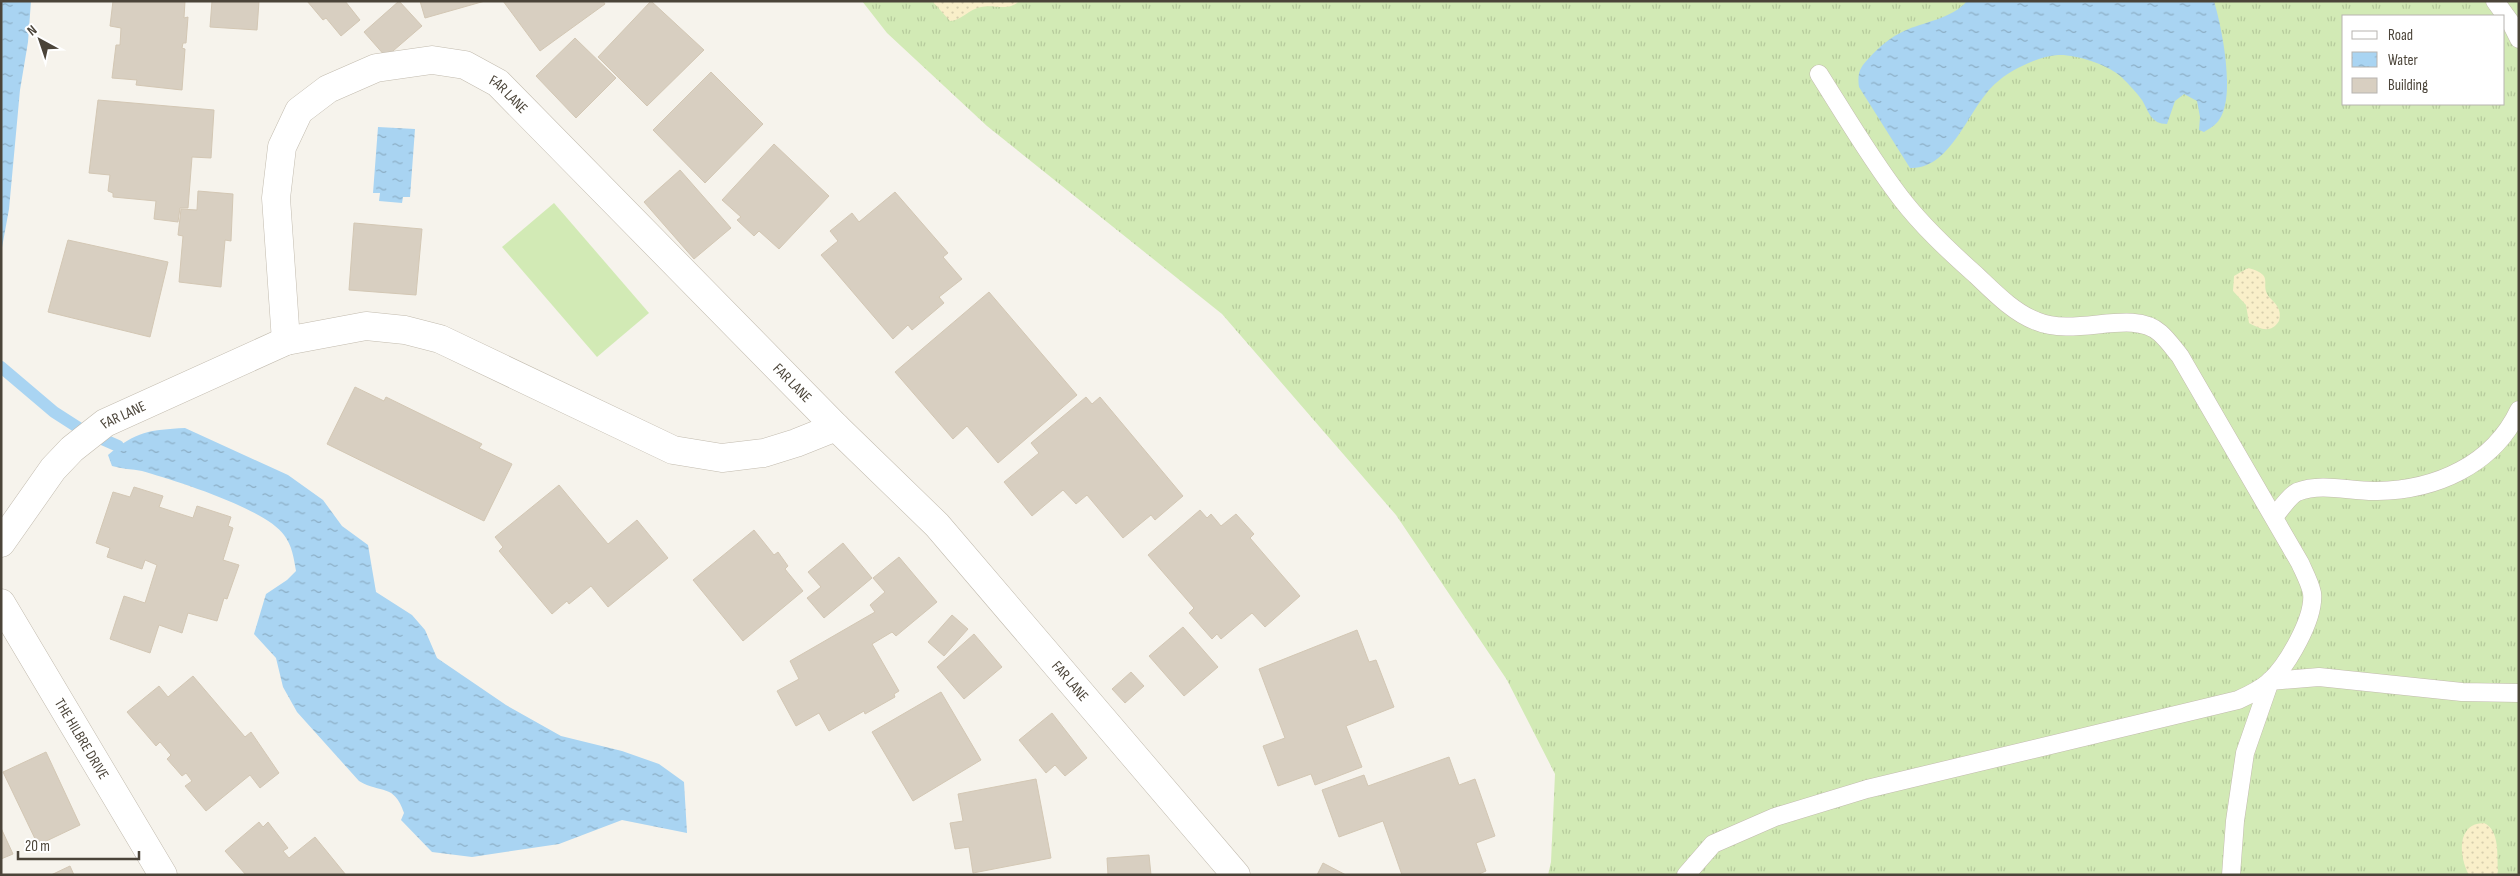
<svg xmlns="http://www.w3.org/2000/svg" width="2520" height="876" viewBox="0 0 2520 876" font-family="'Sofia Sans Condensed',sans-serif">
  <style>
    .grass { fill: url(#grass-tufts); fill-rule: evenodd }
    .sand { fill: url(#sand-dots) }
    .pitch { fill: #d2eab5 }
    .water { fill: url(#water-ripples) }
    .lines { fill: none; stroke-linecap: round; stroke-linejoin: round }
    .stream { stroke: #a9d4f2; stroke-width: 12 }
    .building { fill: #d8cfc1; stroke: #d3c7b4 }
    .lane-casing { stroke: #c2bbae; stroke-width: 19 }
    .street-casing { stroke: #c2bbae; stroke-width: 29 }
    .lane { stroke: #fff; stroke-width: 18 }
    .street { stroke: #fff; stroke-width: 28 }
    .labels { text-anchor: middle; stroke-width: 4.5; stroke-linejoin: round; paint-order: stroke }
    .street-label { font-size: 15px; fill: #4b4439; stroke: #fff }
  </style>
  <defs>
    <pattern id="grass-tufts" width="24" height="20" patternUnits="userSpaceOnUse" patternTransform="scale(1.25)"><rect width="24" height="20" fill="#d2eab5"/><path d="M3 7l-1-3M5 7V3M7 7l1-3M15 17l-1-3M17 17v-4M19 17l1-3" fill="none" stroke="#b6ca9c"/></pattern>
    <pattern id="sand-dots" width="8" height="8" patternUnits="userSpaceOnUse" patternTransform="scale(1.25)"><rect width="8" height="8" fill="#f9efc9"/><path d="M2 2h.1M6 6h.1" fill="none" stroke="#d7cead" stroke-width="1.8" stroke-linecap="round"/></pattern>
    <pattern id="water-ripples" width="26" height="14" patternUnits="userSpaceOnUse" patternTransform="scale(1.25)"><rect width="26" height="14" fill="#a9d4f2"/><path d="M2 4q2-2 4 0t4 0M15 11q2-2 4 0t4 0" fill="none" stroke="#8caec5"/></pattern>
  </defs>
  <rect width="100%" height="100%" fill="#f6f3ec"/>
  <path class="grass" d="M862,1H2519V875H1548L1551,862L1555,774L1507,680L1396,515L1222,314L987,126L887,33ZM2344,16H2504V104H2344Z"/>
  <g class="sand">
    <path d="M932,1H1019C1009,12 994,4 981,7C969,9 961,21 950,21Z"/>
    <path d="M2248,268C2276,275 2259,284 2269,297C2276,304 2282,309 2279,321C2271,334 2260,329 2249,323L2246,305L2233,291L2234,276Z"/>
    <path d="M2484,823C2500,830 2497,856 2498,871L2497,875H2469C2459,857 2456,823 2484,823Z"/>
  </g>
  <polygon class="pitch" points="554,203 649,313 597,357 502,247"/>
  <g class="water">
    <polygon points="1,1 31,1 28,42 20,90 9,209 1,253"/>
    <path d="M1967,1H2214C2222,28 2236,97 2219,120C2216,125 2209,129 2204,132L2199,130L2200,117L2197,101L2184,94L2175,101L2167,124C2151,124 2149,112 2142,100C2139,95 2124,79 2119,75C2106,64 2074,54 2058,55C2039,56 2010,70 1996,83C1969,106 1952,170 1910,168L1859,87C1857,73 1860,67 1870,57C1880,46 1891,37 1904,31C1923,22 1952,19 1967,1Z"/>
    <polygon points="378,127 415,129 410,197 403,197 402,203 379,201 380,193 373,193"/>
    <path d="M185,428L288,475L323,500L342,526L368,545L376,592L412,615L425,630L437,658L506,705L561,736L622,751L659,764L684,782L687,833L622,820L559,844L472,857L432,852L401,820L404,813C394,783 381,794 359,781L297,712L283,687L276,658L254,634L266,594L287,580L296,571C294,559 292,545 284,535C266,509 174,480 142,471C132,469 122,469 112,466L108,455C136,431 150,430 185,428Z"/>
  </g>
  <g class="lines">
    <polyline class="stream" points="1,367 54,412 82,430 118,446"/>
  </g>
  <g class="building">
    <polygon points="113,1 185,1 184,18 188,17 186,43 183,43 182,48 185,49 182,90 136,85 137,80 112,78 116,45 120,45 121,28 110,26"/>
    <polygon points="212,1 259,1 257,30 210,27"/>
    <polygon points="307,1 345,1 360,20 341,36 326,18 323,20"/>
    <polygon points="399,1 422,26 386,57 364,32"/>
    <polygon points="420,1 485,1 425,18"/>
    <polygon points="503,1 603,1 605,4 540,51"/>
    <polygon points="651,1 704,50 647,106 598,57"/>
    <polygon points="575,38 616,78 576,118 536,76"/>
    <polygon points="711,72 763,124 705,183 653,130"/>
    <polygon points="98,100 214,110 211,158 192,157 188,208 180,208 178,222 154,219 156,201 113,197 113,193 108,191 110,175 89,173"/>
    <polygon points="774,144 829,196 779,249 759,231 754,236 737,220 741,217 722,200"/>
    <polygon points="680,170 731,228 694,259 644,202"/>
    <polygon points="198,191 233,194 231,241 225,240 221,287 179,282 183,236 178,235 181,209 197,210"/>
    <polygon points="895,192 948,253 943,257 962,279 939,297 944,303 912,330 908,325 893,339 821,255 838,241 830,231 852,213 859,222"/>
    <polygon points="354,223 422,229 416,295 349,290"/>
    <polygon points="68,240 168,262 150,337 48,312"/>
    <polygon points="989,292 1077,395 998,463 967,426 953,439 895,372"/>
    <polygon points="355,387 384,401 386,397 482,444 479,448 512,464 484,521 327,444"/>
    <polygon points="1086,397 1092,404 1100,397 1183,496 1155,520 1151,515 1123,538 1087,495 1076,504 1063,490 1032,516 1004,482 1039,453 1031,443"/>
    <polygon points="559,485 608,544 637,520 668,558 608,607 591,586 569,604 567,601 552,614 499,551 503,547 495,537"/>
    <polygon points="134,487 163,496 159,507 193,518 197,506 231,517 228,526 233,528 223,560 239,565 227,599 224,598 217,621 188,613 182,633 159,625 150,653 110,639 124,596 145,603 157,565 145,560 142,569 107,557 110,548 96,543 113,492 130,497"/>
    <polygon points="1200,510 1207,518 1211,514 1221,526 1236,514 1254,534 1250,538 1300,596 1265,627 1252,613 1221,639 1217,634 1212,639 1189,613 1194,608 1148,555"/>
    <polygon points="754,530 774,555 778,552 788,566 785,569 803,591 743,641 693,580"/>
    <polygon points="843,543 872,578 824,618 807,598 821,587 808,572"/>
    <polygon points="899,557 937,602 896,636 892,632 872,644 899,691 894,694 895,697 865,714 864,711 829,731 819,713 796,726 777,691 799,679 790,661 875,612 870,605 885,592 873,578"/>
    <polygon points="952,615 968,629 944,656 928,642"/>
    <polygon points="1183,627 1218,667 1184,696 1149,656"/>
    <polygon points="1357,630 1369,662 1376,660 1394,707 1346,726 1362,767 1315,785 1311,774 1278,786 1263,746 1285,738 1259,669"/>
    <polygon points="974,634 1002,667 964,699 937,667"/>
    <polygon points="1131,672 1144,686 1125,703 1112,689"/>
    <polygon points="193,676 245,737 251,732 279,773 260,788 250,775 206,811 185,786 192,781 186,773 182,776 167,759 171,755 160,742 156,746 127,712 159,686 168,697"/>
    <polygon points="941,692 981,760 913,801 872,732"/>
    <polygon points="1052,713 1087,758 1065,776 1055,765 1046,773 1019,740"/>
    <polygon points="46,752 80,825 38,845 3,772"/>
    <polygon points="1449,757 1459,785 1475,779 1495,836 1476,843 1486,871 1477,875 1402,875 1383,821 1339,837 1322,790 1364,775 1368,786"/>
    <polygon points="1036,779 1051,858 973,873 969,847 955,849 950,823 963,821 958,794"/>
    <polygon points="259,822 263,827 268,822 288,848 283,851 289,858 315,837 346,875 246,875 225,851"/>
    <polygon points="1,828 13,854 1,859"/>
    <polygon points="1149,855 1151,875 1108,875 1107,858"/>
    <polygon points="1323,863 1346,875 1317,875"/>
    <polygon points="70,866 74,875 51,875"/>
  </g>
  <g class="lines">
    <g class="lane-casing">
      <g id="lane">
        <polyline points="2495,1 2511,23 2519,39"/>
        <path d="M2274,517C2280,510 2289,496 2297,492C2323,482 2351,492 2377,491C2436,490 2493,465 2519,410"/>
        <path d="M1686,875L1713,844L1775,817L1867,789L2238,700C2249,695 2260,690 2269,682C2287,666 2315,618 2312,593C2310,583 2304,572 2300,563L2180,356C2174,349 2168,340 2160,333C2132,308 2076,338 2036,321C2013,312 1994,292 1976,275C1949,251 1922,226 1900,197C1870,158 1845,115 1819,74"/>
        <polyline points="2231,875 2235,821 2245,753 2270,681 2319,677 2462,692 2519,693"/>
      </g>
    </g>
    <g class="street-casing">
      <g id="street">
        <path id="s1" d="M286,341L276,198L282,147L299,111L328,89L376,68L432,60L465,65L498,83L836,427"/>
        <path id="s2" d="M1,543L53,469L72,449L105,423L286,341L366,326L405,330L440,339L673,450L722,458L764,453L796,443L836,427L937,525L1236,875"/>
        <path id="s3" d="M1,603L163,875"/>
      </g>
    </g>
    <use href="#lane" class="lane"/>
    <use href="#street" class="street"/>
  </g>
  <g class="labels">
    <g class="street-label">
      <text dy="5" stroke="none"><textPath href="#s1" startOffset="466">FAR LANE</textPath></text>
      <text dy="5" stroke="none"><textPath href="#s1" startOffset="871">FAR LANE</textPath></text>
      <text dy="5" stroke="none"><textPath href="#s2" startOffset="180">FAR LANE</textPath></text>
      <text dy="5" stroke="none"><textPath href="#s2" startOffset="1288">FAR LANE</textPath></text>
      <text dy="5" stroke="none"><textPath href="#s3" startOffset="158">THE HILBRE DRIVE</textPath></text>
    </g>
  </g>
  <rect width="2520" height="876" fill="none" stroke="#4b4439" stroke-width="5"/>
  <rect x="2342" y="15" width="162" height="90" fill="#ffffff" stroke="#b7b4b0"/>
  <rect x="2352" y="31" width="25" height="8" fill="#ffffff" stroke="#b7b4b0"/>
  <text x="2388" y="40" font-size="15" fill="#4b4439">Road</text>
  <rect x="2352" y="52" width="25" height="15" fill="url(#water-ripples)" stroke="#b7b4b0"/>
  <text x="2388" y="65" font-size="15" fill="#4b4439">Water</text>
  <rect x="2352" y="78" width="25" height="15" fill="#d8cfc1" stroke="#b7b4b0"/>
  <text x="2388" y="90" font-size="15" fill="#4b4439">Building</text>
  <g transform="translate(40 40) rotate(320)" stroke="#ffffff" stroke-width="4" paint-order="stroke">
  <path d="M0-4L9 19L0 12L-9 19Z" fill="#4b4439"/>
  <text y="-8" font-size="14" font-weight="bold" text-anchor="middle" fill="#4b4439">N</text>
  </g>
  <path d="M18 851v8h121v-8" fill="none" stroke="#4b4439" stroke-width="2.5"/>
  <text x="25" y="851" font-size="15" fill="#4b4439" stroke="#ffffff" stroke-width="4" paint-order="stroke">20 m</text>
</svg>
